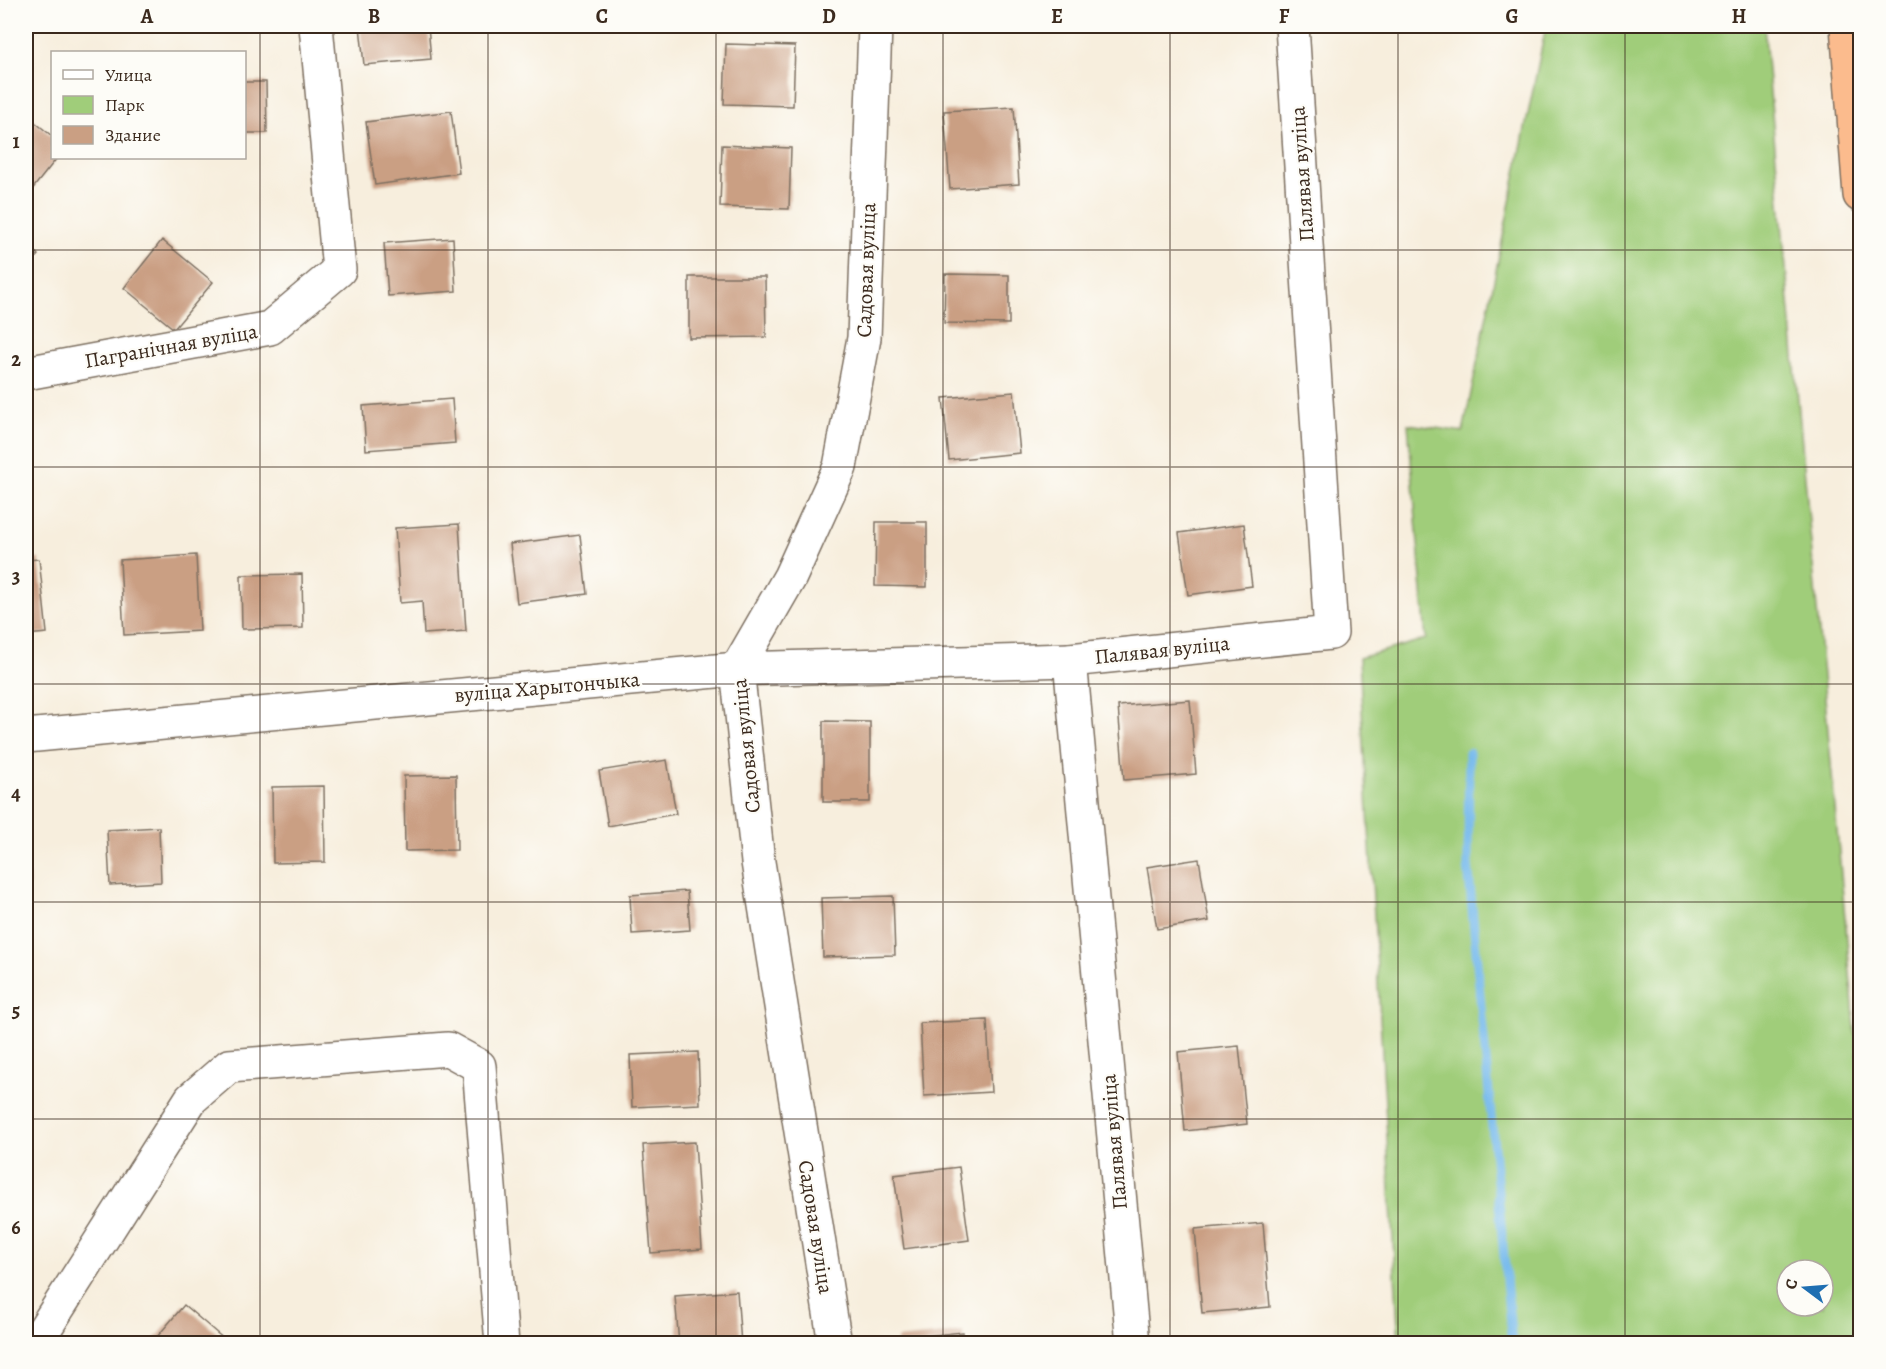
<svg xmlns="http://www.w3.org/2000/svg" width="1886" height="1369" viewBox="0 0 1886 1369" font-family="Alegreya,serif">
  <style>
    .green { fill: #a0cd7a; stroke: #6e7c4c; stroke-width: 1.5; fill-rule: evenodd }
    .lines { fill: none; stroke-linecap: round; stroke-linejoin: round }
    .stream { stroke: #76baec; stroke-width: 9 }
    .building { fill: #ca9f83 }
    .minor-casing { stroke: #7d6f61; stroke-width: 36 }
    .highway-casing { stroke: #7d6f61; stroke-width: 36 }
    .minor { stroke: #fff; stroke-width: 33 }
    .highway { stroke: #fbbb8d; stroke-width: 33 }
    .grid { fill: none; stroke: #3b2a1e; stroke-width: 1.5; stroke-opacity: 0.55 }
    .labels { text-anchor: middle; stroke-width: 4.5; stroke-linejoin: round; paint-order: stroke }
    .street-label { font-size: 21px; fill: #3b2a1e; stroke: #fdfcf7 }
    .neatline { fill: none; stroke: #3b2a1e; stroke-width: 2 }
    .grid-label { font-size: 20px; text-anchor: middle; font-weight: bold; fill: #3b2a1e }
  </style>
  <rect width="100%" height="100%" fill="#fdfcf7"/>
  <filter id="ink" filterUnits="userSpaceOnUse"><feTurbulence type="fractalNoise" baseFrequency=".0167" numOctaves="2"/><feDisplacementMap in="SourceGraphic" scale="12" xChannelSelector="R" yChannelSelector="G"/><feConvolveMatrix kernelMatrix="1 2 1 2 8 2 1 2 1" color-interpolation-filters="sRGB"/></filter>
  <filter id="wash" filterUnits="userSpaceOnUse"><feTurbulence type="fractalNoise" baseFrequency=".008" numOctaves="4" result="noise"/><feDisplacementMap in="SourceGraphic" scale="24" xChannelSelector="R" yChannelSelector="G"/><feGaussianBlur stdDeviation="1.35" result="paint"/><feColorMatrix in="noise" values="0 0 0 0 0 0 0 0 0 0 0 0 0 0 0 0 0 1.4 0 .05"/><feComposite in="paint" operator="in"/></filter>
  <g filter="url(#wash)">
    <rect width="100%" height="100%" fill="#f7eedd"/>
    <path class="green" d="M1546,26H1764L1860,1083V1343H1399L1359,658L1426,639L1408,424L1463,432ZM1787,1270H1823V1306H1787Z"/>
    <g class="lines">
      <polyline class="stream" points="1469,753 1468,864 1512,1344"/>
    </g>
    <g id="blocks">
      <g class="building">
        <polygon points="360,26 428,26 431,59 364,65"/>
        <rect x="921" y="26" width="69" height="4"/>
        <polygon points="726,44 795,46 793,106 724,104"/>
        <polygon points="244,82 266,82 267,133 244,133"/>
        <polygon points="1014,107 1019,184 950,189 944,111"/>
        <polygon points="451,111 459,173 375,185 366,122"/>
        <polygon points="26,115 52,136 52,158 57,158 26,197"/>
        <polygon points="722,145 791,148 789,209 720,207"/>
        <polygon points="453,238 456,291 388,296 384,243"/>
        <polygon points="162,240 213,282 174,329 124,288"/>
        <polygon points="26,243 38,255 26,268"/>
        <polygon points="945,274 1009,275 1009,324 944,323"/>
        <polygon points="689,277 765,277 766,337 689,338"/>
        <polygon points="1014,392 1020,453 949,460 943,398"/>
        <polygon points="452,399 455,443 366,450 363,406"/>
        <polygon points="876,522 927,522 927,587 875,586"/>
        <polygon points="459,524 466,631 424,634 422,601 400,603 395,528"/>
        <polygon points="1244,524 1252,586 1188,595 1179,533"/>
        <polygon points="580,535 587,594 517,603 510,544"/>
        <polygon points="196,555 200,631 124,635 120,560"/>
        <polygon points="39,559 47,633 26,635 26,560"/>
        <polygon points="302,574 303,628 242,629 241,575"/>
        <polygon points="1190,700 1196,774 1124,780 1118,706"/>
        <polygon points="823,721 870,722 870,802 823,802"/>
        <polygon points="667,760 676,814 608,826 599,771"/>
        <polygon points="456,775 457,850 405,851 404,776"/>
        <polygon points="324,786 325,862 273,863 272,787"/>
        <polygon points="159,827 161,882 110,885 107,830"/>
        <polygon points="26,832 28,832 29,886 26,886"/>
        <polygon points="1199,859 1209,921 1157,929 1147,867"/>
        <polygon points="687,891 690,930 632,934 630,895"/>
        <polygon points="893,896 895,955 823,957 821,898"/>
        <polygon points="987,1020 991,1092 924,1096 920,1023"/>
        <polygon points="1239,1046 1247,1124 1185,1131 1178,1052"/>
        <polygon points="698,1052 700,1104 632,1107 630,1055"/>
        <polygon points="695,1142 702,1249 651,1253 643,1145"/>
        <polygon points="959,1167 969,1240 904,1249 894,1175"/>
        <polygon points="1263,1223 1270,1307 1202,1313 1195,1229"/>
        <polygon points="737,1291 741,1344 679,1344 675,1296"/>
        <polygon points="184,1305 225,1340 222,1344 151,1344"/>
        <polygon points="963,1332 964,1344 897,1344 897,1339"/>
      </g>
    </g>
  </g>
  <g filter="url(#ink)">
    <use href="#blocks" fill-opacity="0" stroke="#7d6f61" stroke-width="1.5"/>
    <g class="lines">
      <g class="minor-casing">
        <g id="minor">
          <polyline points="26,373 270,328 339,270 316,26"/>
          <polyline points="26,736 737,669 1070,660"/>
          <polyline points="35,1344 191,1099 229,1066 448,1049 479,1066 502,1344"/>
          <polyline points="835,1344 758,862 737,669 790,577 840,467 864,338 875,26"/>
          <polyline points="1133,1344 1070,660 1331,633 1292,26"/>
        </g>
      </g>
      <g class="highway-casing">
        <polyline id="highway" points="1847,26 1860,195"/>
      </g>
      <use href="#minor" class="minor"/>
      <use href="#highway" class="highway"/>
    </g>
  </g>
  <path class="grid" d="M260,26V1344M488,26V1344M716,26V1344M943,26V1344M1170,26V1344M1398,26V1344M1625,26V1344M26,250H1860M26,467H1860M26,684H1860M26,902H1860M26,1119H1860"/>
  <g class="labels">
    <g class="street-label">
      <text transform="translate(1302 174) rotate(-94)" y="7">Палявая вуліца</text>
      <text transform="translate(866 270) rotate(-88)" y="7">Садовая вуліца</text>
      <text transform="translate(171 346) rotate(-10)" y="7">Пагранічная вуліца</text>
      <text transform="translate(1162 650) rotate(-6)" y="7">Палявая вуліца</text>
      <text transform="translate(547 687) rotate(-5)" y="7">вуліца Харытончыка</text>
      <text transform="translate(746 746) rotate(-96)" y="7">Садовая вуліца</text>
      <text transform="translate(1114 1142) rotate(-95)" y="7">Палявая вуліца</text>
      <text transform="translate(816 1227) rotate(81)" y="7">Садовая вуліца</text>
    </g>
  </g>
  <rect width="1886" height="1369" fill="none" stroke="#fdfcf7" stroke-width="66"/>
  <rect x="51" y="51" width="195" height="108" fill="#fdfcf7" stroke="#afa8a0" stroke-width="1.5"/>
  <rect x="63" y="70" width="30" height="9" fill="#ffffff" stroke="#afa8a0" stroke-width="1.5"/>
  <text x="105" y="81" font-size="18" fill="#3b2a1e">Улица</text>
  <rect x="63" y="96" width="30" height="18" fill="#a0cd7a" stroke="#afa8a0" stroke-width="1.5"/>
  <text x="105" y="111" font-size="18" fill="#3b2a1e">Парк</text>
  <rect x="63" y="126" width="30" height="18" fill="#ca9f83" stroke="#afa8a0" stroke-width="1.5"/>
  <text x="105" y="141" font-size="18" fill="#3b2a1e">Здание</text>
  <g transform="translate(1805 1288) rotate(286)"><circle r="28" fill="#fdfcf7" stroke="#afa8a0" stroke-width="1.5"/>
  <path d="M0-4.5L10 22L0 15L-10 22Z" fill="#1f6fb2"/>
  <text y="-9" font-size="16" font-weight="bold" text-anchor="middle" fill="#3b2a1e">С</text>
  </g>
  <rect x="33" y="33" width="1820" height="1303" class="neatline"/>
  <g class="grid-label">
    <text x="147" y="23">A</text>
    <text x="374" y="23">B</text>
    <text x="602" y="23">C</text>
    <text x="829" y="23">D</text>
    <text x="1057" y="23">E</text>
    <text x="1284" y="23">F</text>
    <text x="1512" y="23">G</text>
    <text x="1739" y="23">H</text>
    <text x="16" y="148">1</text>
    <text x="16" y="366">2</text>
    <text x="16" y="583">3</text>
    <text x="16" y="800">4</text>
    <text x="16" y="1017">5</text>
    <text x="16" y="1234">6</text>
  </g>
</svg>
